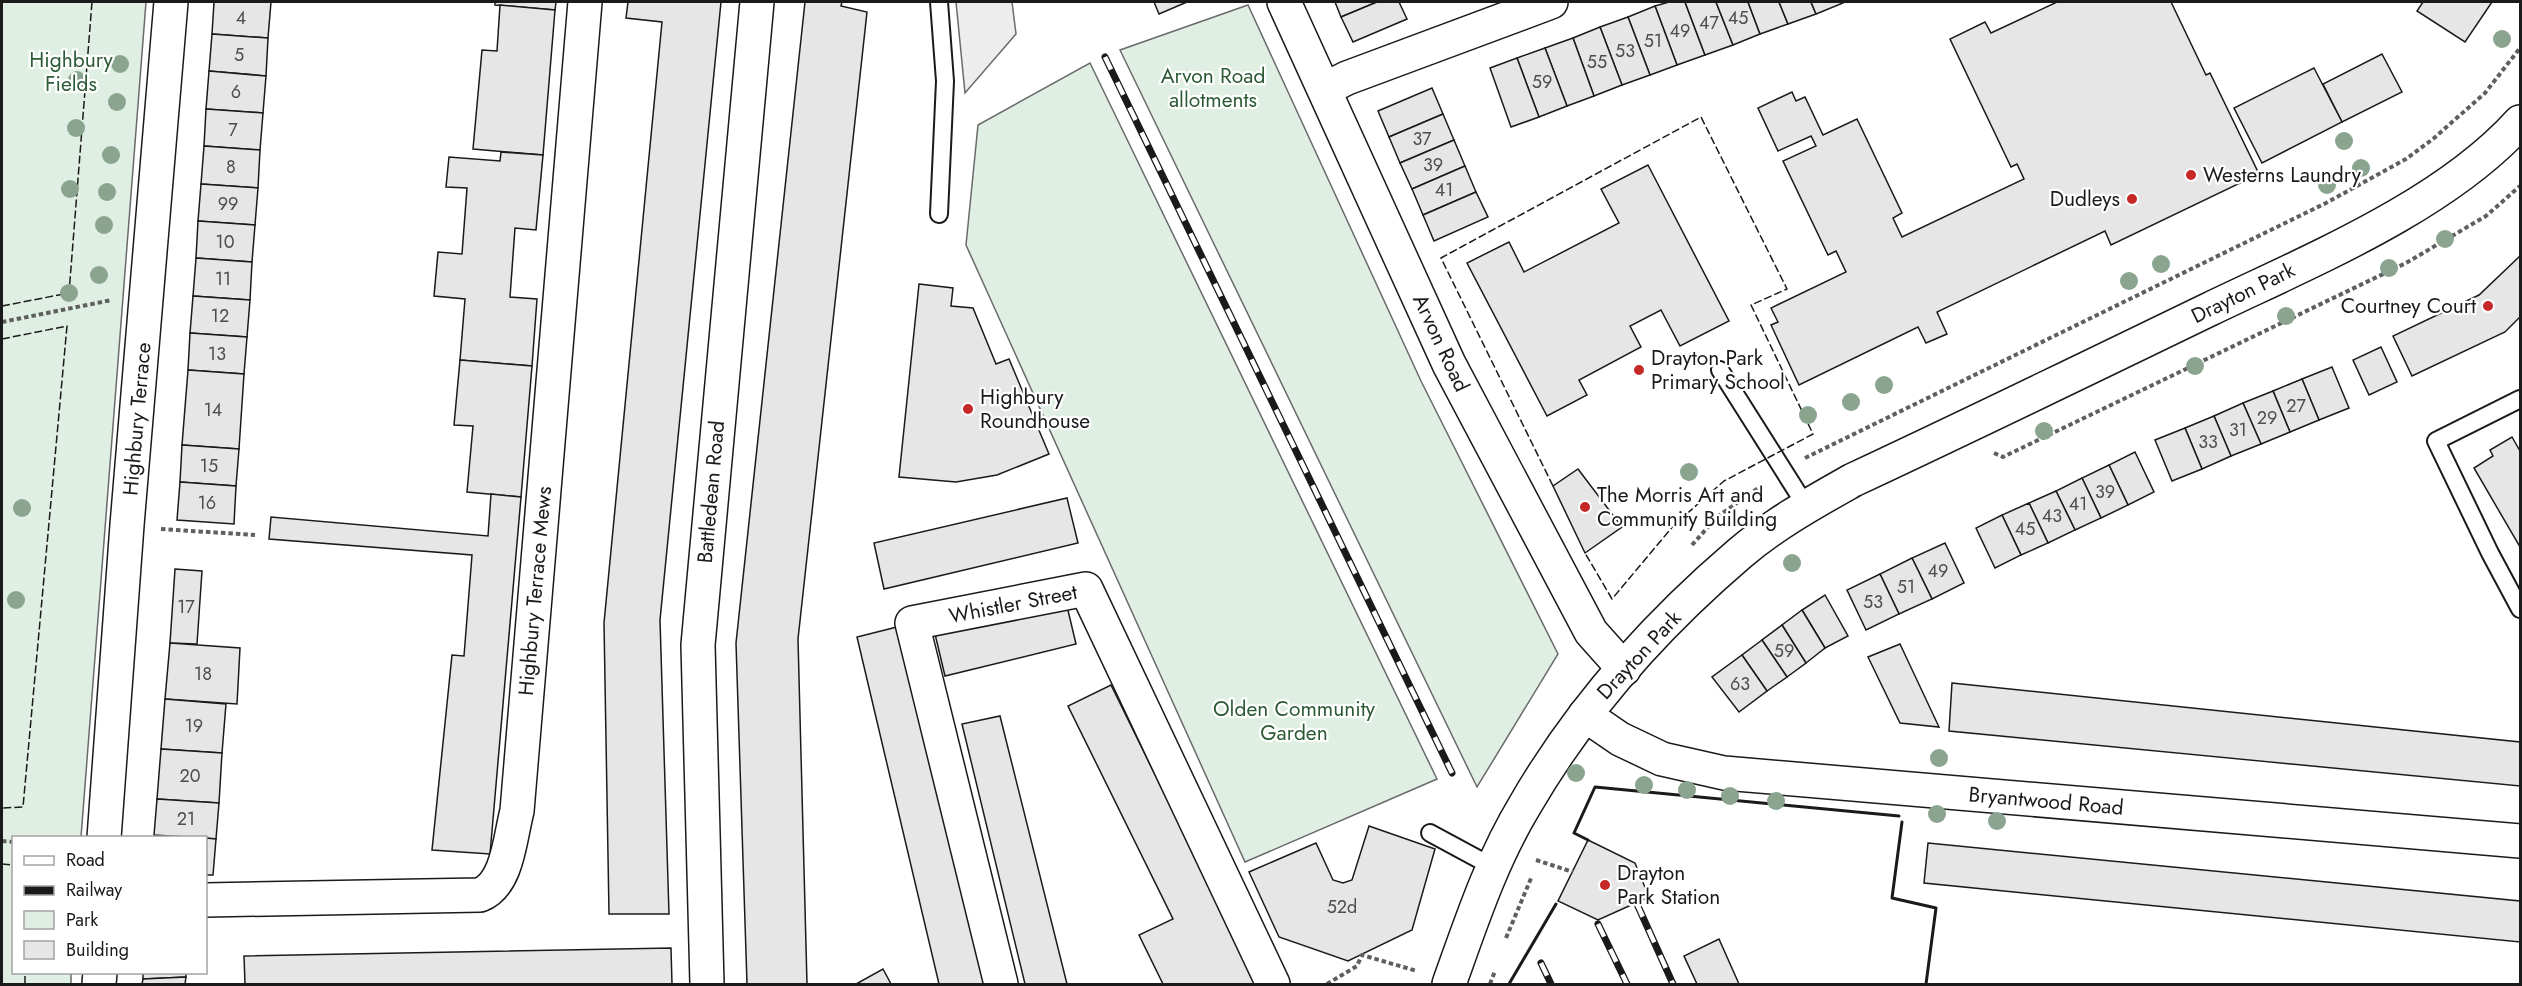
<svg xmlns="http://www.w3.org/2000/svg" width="2522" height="986" viewBox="0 0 2522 986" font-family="Jost,sans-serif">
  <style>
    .green { fill: #e0efe3; stroke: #6a6a6a; stroke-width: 1.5 }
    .parking { fill: #ededed; stroke: #6a6a6a; stroke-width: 1.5 }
    .building { fill: #e6e6e6; stroke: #1a1a1a; stroke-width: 1.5 }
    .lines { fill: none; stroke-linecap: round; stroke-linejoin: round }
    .service-casing { stroke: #1a1a1a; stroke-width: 20 }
    .minor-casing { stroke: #1a1a1a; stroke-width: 36 }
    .path { stroke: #5f5f5f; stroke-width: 4; stroke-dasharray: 4.5 3; stroke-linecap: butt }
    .service { stroke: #fff; stroke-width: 16 }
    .minor { stroke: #fff; stroke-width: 33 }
    .rail-casing { stroke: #1a1a1a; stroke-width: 7 }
    .rail { stroke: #fff; stroke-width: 4.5; stroke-dasharray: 14; stroke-linecap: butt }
    .fence { stroke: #1a1a1a; stroke-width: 1.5; stroke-dasharray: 8 3; stroke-linecap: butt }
    .wall { stroke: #1a1a1a; stroke-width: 3 }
    .tree { fill: #8aa48f }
    .poi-dot { fill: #c62828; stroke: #fff; stroke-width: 2 }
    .labels { text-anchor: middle; stroke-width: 4.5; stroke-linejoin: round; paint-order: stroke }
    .number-label { font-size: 18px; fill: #4d4d4d }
    .park-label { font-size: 21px; fill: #2b5a34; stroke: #fff }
    .poi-label { font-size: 21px; fill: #1a1a1a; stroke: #fff; text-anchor: start }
    .street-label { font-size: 21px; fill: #1a1a1a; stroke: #fff }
  </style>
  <rect width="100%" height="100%" fill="#fff"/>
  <g class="green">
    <polygon points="2,2 146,2 81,837 14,838 14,972 71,973 71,984 2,984"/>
    <polygon points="1248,5 1421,381 1558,654 1477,787 1120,50"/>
    <polygon points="1090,63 1437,779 1245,862 966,245 978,125"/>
  </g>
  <polygon class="parking" points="956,2 1012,2 1016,34 965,93"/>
  <g class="building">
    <polygon points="214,2 271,2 268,38 212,34"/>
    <polygon points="495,2 556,2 555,10 495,5"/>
    <polygon points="628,2 721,2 660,620 669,914 609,914 604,623 662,22 626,18"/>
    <polygon points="805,2 842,2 841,6 867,12 798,639 807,984 747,984 736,643"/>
    <polygon points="1154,2 1187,2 1159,14"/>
    <polygon points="1335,2 1377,2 1341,17"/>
    <polygon points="1377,2 1399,2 1407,19 1353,42 1341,17"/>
    <polygon points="1669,2 1685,2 1705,55 1677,65 1655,6"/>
    <polygon points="1685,2 1716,2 1733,45 1705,55"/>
    <polygon points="1716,2 1748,2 1760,34 1733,45"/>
    <polygon points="1748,2 1779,2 1788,24 1760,34"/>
    <polygon points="1779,2 1811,2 1816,14 1788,24"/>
    <polygon points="1811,2 1843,2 1843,3 1816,14"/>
    <polygon points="2057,2 2171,2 2206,75 2210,73 2259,174 2111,245 2105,231 1937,312 1947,334 1926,343 1918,327 1799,385 1771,325 1778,322 1771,308 1846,272 1836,251 1828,255 1783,161 1816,146 1811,136 1778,151 1758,108 1792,92 1796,101 1805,97 1823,135 1857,119 1902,213 1893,218 1902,237 2024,179 2017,164 2011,167 1950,39 1985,22 1991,33"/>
    <polygon points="2423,2 2492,2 2465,42 2417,11"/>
    <polygon points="500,5 555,10 543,155 473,149 482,50 497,51"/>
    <polygon points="1655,6 1677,65 1650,75 1628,17"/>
    <polygon points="1628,17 1650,75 1622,85 1600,27"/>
    <polygon points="1600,27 1622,85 1594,96 1573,38"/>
    <polygon points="212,34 268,38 266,76 209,71"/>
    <polygon points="1573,38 1594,96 1567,106 1545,48"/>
    <polygon points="1545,48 1567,106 1539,117 1517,58"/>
    <polygon points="2382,54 2402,92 2342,122 2323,84"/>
    <polygon points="1517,58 1539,117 1511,127 1490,68"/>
    <polygon points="2314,68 2342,122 2262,163 2234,108"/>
    <polygon points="209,71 266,76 263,113 206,109"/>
    <polygon points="1432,88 1443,114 1389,137 1378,111"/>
    <polygon points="206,109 263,113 260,150 204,146"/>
    <polygon points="1443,114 1454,140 1400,163 1389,137"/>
    <polygon points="1454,140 1465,166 1412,189 1400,163"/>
    <polygon points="204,146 260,150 258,188 201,184"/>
    <polygon points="501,152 543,155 536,230 515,228 510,297 537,299 532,366 460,360 465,299 434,296 438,252 462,254 467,188 446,187 449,157 500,161"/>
    <polygon points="1648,165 1729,321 1680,346 1661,310 1630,326 1641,347 1579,380 1587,395 1547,416 1467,263 1509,242 1524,272 1619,223 1601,189"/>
    <polygon points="1465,166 1476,192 1423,215 1412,189"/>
    <polygon points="201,184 258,188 255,225 198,221"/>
    <polygon points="1476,192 1488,217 1434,241 1423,215"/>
    <polygon points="198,221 255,225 252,262 196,258"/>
    <polygon points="2520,256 2520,317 2505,332 2412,376 2393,336 2479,295"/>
    <polygon points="196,258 252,262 250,300 193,296"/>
    <polygon points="919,284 953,288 951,306 973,308 996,364 1009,359 1049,454 997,475 956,482 899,477"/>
    <polygon points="193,296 250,300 247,337 190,333"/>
    <polygon points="190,333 247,337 244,374 188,370"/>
    <polygon points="2381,347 2397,382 2369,395 2353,360"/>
    <polygon points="460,360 532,366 521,497 467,492 473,426 454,425"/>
    <polygon points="2332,367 2349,408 2319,420 2302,379"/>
    <polygon points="188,370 244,374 239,449 182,445"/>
    <polygon points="2302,379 2319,420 2290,432 2273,391"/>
    <polygon points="2273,391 2290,432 2261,444 2243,403"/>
    <polygon points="2243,403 2261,444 2231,456 2214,416"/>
    <polygon points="2214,416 2231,456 2202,469 2185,428"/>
    <polygon points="2185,428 2202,469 2172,481 2155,440"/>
    <polygon points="2512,437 2520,451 2520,547 2474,468 2493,456 2490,450"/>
    <polygon points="182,445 239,449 236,486 180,482"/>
    <polygon points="2135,452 2154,492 2128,505 2109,465"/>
    <polygon points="2109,465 2128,505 2101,518 2082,478"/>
    <polygon points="1578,469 1622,527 1585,553 1553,486"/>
    <polygon points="2082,478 2101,518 2075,530 2056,491"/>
    <polygon points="180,482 236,486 234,524 177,520"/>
    <polygon points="2056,491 2075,530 2048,543 2029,503"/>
    <polygon points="491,494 521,497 490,854 432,850 452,655 464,656 472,555 269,539 271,517 488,536"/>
    <polygon points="1067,498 1078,543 884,589 874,543"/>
    <polygon points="2029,503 2048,543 2021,555 2002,515"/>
    <polygon points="2002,515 2021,555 1995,568 1976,528"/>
    <polygon points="1945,543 1964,583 1932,599 1912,558"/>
    <polygon points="1912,558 1932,599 1899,614 1880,574"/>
    <polygon points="175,569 202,571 197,644 170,643"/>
    <polygon points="1880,574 1899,614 1866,630 1847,590"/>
    <polygon points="1825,595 1848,636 1825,648 1802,610"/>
    <polygon points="1066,602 1076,644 945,676 935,634"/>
    <polygon points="1802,610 1825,648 1806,663 1782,625"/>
    <polygon points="1782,625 1806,663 1787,677 1762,640"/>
    <polygon points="901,626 985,984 939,984 857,637"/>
    <polygon points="1762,640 1787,677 1767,691 1742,655"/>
    <polygon points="170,643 240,648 237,704 165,699"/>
    <polygon points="1900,644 1939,727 1900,723 1868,657"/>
    <polygon points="1742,655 1767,691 1739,712 1712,677"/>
    <polygon points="1952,683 2520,742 2520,786 1949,731"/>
    <polygon points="1111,685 1258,984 1163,984 1139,935 1173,919 1068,706"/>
    <polygon points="165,699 226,704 222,753 161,749"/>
    <polygon points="1000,716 1067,984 1025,984 962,724"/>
    <polygon points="161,749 222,753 219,803 157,799"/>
    <polygon points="157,799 219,803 216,839 154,835"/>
    <polygon points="1369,826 1435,849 1412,930 1348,961 1279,937 1249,872 1316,843 1333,880 1343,883 1352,880"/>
    <polygon points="206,838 216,839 213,875 206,875"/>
    <polygon points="1588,840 1635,863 1649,897 1598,920 1558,901"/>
    <polygon points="1928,843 2520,901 2520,942 1924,883"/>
    <polygon points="1719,939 1739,984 1697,984 1684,956"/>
    <polygon points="671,948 672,984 245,984 244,956"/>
    <polygon points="883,969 891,984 856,984"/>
    <polygon points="143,972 186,972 186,977 143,979"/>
    <polygon points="186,977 185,984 142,984 143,979"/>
  </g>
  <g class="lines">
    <g class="service-casing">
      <g id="service">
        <polyline points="939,2 945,81 939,214"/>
        <polyline points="1720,370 1806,506"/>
        <polyline points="2520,399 2436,441 2490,553 2520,609"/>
        <polyline points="1430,833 1493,867"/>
      </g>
    </g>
    <g class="minor-casing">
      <g id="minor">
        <polyline points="1284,2 1449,364 1591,632 1624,669"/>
        <polyline points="1325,89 1347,78 1551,2"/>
        <polyline points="1585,715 1620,739 1662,759 1724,773 2520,841"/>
        <polyline points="104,838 127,525 171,2"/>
        <path d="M206,900L480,895C508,884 510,837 517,811L585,2"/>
        <polyline points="99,984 100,972"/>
        <polyline points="707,984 698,645 757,2"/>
        <polyline points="1001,984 912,623 1086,589 1273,984"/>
        <path d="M1449,984C1471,923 1491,861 1525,805C1580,710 1656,625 1739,554C1774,524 1814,502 1853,480C1973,424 2092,366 2210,309C2312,260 2444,206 2520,122"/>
      </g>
    </g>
    <g class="path">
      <polyline points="2,322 112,300"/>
      <polyline points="1994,453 2003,457 2406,263 2486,216 2520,186"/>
      <polyline points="1805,458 2326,203 2406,159 2433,139 2485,93 2520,48"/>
      <polyline points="161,529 255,535"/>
      <polyline points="1692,545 1717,517 1761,486"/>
      <polyline points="2,841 14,842"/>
      <polyline points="1536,860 1573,872"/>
      <polyline points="1506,938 1532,876"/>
      <polyline points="1327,984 1357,966 1362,955 1417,971"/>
      <polyline points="1490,984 1495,971"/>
    </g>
    <use href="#service" class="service"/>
    <use href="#minor" class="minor"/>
    <g class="rail-casing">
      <g id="rail">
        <polyline points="1105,57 1452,773"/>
        <polyline points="1637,904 1673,984"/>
        <polyline points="1598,924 1627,984"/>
        <polyline points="1541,963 1551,984"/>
      </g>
    </g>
    <use href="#rail" class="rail"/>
    <g class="fence">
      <polyline points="2,306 69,293 92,2"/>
      <polyline points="2,339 67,326 23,807 2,808"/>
      <polyline points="1553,486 1441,258 1701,117 1787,289 1751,305 1813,434 1724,481 1674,525 1612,599 1585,553"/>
      <polyline points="2,864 14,865"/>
      <polyline points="25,984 25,972"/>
    </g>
    <g class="wall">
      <polyline points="1902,822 1892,898 1936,908 1926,984"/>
      <polyline points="1588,840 1574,833 1595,787 1899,816"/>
      <polyline points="1509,984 1556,904"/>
    </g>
  </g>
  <g class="tree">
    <circle cx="2502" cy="39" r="9"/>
    <circle cx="120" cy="64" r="9"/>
    <circle cx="77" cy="80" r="9"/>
    <circle cx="117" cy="102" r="9"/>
    <circle cx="76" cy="128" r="9"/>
    <circle cx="2344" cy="141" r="9"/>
    <circle cx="111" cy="155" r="9"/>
    <circle cx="2361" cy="168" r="9"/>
    <circle cx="2327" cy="185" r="9"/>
    <circle cx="70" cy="189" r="9"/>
    <circle cx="107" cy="192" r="9"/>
    <circle cx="104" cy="225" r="9"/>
    <circle cx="2445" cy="239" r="9"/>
    <circle cx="2161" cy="264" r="9"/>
    <circle cx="2389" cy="268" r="9"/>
    <circle cx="99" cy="275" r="9"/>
    <circle cx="2129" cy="281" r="9"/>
    <circle cx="69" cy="293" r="9"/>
    <circle cx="2286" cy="316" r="9"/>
    <circle cx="2195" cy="366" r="9"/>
    <circle cx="1884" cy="385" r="9"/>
    <circle cx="1851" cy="402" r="9"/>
    <circle cx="1808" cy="415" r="9"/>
    <circle cx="2044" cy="431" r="9"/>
    <circle cx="1689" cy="472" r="9"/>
    <circle cx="22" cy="508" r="9"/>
    <circle cx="1792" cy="563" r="9"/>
    <circle cx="16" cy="600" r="9"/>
    <circle cx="1939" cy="758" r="9"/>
    <circle cx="1576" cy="773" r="9"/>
    <circle cx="1644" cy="785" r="9"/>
    <circle cx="1687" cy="790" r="9"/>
    <circle cx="1730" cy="796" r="9"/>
    <circle cx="1776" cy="801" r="9"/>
    <circle cx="1937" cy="814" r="9"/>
    <circle cx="1997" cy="821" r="9"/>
  </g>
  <g class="poi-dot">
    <circle cx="2191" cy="175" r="6"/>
    <circle cx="2132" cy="199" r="6"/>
    <circle cx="2488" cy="306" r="6"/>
    <circle cx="1639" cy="370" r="6"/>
    <circle cx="968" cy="409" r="6"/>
    <circle cx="1585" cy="507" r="6"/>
    <circle cx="1605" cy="885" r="6"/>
  </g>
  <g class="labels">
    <g class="number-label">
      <text x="241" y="24">4</text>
      <text x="1738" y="24">45</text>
      <text x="1709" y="29">47</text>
      <text x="1680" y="37">49</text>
      <text x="1653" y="47">51</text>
      <text x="1625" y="57">53</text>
      <text x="239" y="61">5</text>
      <text x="1597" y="68">55</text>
      <text x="1542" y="88">59</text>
      <text x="236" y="98">6</text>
      <text x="233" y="136">7</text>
      <text x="1422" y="145">37</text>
      <text x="1433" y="171">39</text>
      <text x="231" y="173">8</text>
      <text x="1444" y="196">41</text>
      <text x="228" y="210">99</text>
      <text x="225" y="248">10</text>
      <text x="223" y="285">11</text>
      <text x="220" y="322">12</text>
      <text x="217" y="360">13</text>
      <text x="2296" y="412">27</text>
      <text x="213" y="416">14</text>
      <text x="2267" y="424">29</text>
      <text x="2238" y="436">31</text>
      <text x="2208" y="448">33</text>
      <text x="209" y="472">15</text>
      <text x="2105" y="498">39</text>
      <text x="207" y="509">16</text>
      <text x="2078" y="510">41</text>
      <text x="2052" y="522">43</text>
      <text x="2025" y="535">45</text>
      <text x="1938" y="577">49</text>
      <text x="1906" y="593">51</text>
      <text x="1873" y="608">53</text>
      <text x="186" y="613">17</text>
      <text x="1784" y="657">59</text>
      <text x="203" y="680">18</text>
      <text x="1740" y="690">63</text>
      <text x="194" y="732">19</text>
      <text x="190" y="782">20</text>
      <text x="186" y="825">21</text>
      <text x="1342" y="913">52d</text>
    </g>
    <g class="park-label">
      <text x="71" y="67">Highbury<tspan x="71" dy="24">Fields</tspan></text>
      <text x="1213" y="83">Arvon Road<tspan x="1213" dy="24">allotments</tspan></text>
      <text x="1294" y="716">Olden Community<tspan x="1294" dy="24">Garden</tspan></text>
    </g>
    <g class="poi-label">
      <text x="2203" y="182">Westerns Laundry</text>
      <text x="2120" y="206" text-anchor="end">Dudleys</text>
      <text x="2476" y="313" text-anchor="end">Courtney Court</text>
      <text x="1651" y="365">Drayton Park<tspan x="1651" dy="24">Primary School</tspan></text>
      <text x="980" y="404">Highbury<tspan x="980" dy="24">Roundhouse</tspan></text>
      <text x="1597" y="502">The Morris Art and<tspan x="1597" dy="24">Community Building</tspan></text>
      <text x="1617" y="880">Drayton<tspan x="1617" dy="24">Park Station</tspan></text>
    </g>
    <g class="street-label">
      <text transform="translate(2243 293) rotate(-26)" y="7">Drayton Park</text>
      <text transform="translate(1441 343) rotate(65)" y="7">Arvon Road</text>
      <text transform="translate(137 419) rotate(-85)" y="7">Highbury Terrace</text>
      <text transform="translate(711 492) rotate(-85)" y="7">Battledean Road</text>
      <text transform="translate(535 591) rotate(-85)" y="7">Highbury Terrace Mews</text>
      <text transform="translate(1013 604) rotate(-11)" y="7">Whistler Street</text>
      <text transform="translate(1639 655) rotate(-47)" y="7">Drayton Park</text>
      <text transform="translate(2046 801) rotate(5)" y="7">Bryantwood Road</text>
    </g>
  </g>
  <rect width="2522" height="986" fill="none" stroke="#1a1a1a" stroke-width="6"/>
  <rect x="12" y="836" width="195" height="138" fill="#ffffff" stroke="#a3a3a3" stroke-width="1.5"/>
  <rect x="24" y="856" width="30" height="9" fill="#ffffff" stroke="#a3a3a3" stroke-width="1.5"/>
  <text x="66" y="866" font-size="18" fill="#1a1a1a">Road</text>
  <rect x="24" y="886" width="30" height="9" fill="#1a1a1a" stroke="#a3a3a3" stroke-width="1.5"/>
  <text x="66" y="896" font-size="18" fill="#1a1a1a">Railway</text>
  <rect x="24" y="911" width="30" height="18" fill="#e0efe3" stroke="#a3a3a3" stroke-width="1.5"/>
  <text x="66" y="926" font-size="18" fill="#1a1a1a">Park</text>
  <rect x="24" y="941" width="30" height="18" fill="#e6e6e6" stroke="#a3a3a3" stroke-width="1.5"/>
  <text x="66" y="956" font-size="18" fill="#1a1a1a">Building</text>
</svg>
